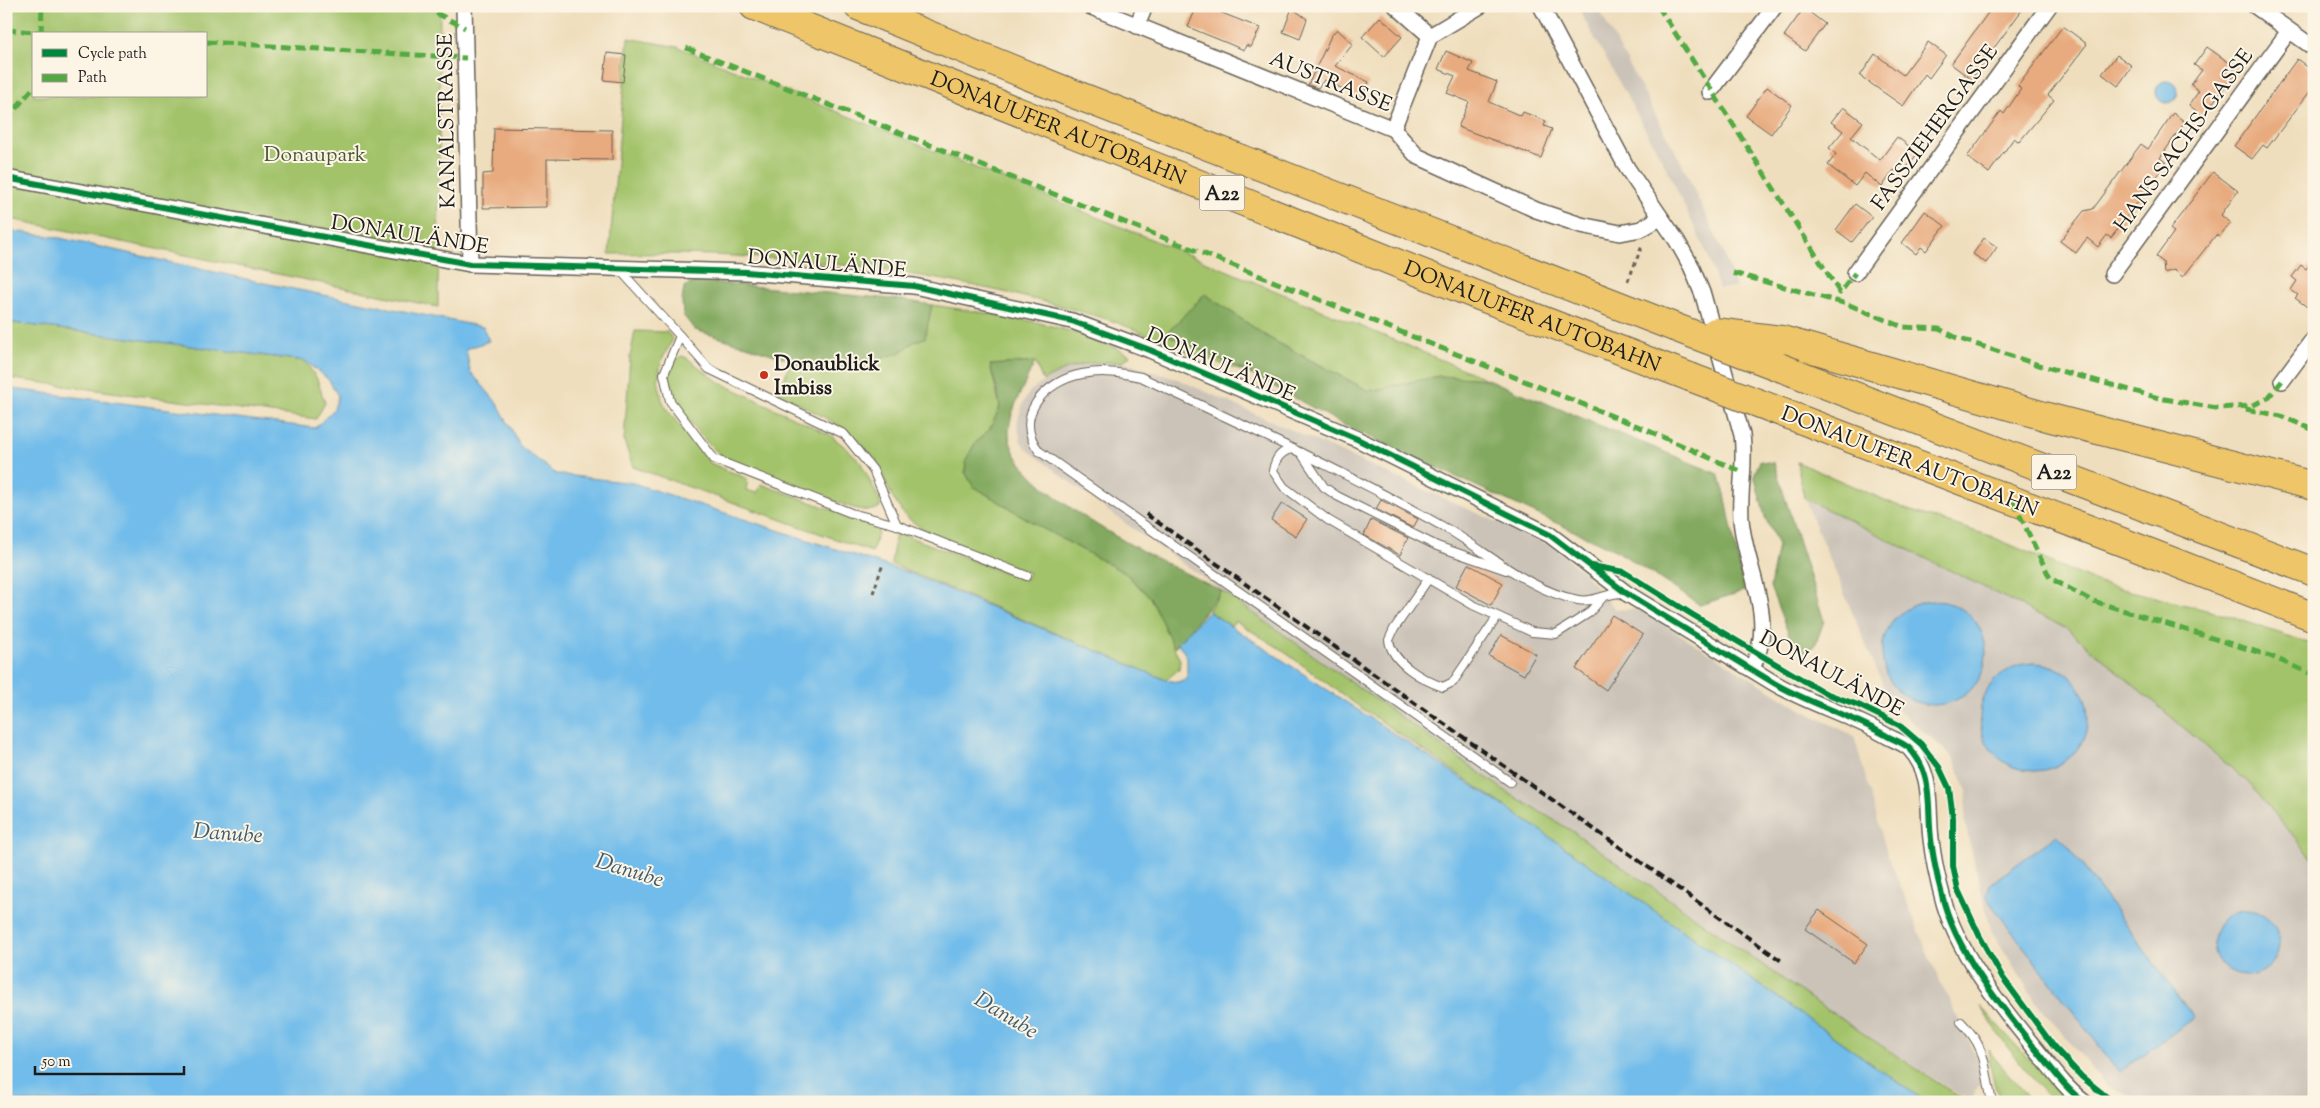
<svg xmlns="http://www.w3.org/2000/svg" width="2320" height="1108" viewBox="0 0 2320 1108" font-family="'Sorts Mill Goudy',serif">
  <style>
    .industrial { fill: #cbc3b8 }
    .green { fill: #a3c36b; stroke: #607044; fill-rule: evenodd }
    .forest { fill: #82a95f; stroke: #4f623e }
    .water { fill: #71bcea; stroke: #466c83 }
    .building { fill: #e8ab7f }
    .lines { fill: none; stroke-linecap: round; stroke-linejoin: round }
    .lane-casing { stroke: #666054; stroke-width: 10 }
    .street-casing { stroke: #666054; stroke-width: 18 }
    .highway-casing { stroke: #666054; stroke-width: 30 }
    .path { stroke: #666054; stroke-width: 3; stroke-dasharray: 4 4; stroke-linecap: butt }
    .lane { stroke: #fff; stroke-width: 8 }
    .street { stroke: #fff; stroke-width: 15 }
    .highway { stroke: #eec569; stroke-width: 28 }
    .rail { stroke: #1c1c1c; stroke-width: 4; stroke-dasharray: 8 4; stroke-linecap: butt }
    .highway-bridge-casing { stroke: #666054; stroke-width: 30; stroke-linecap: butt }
    .highway-bridge { stroke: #eec569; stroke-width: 28 }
    .quiet { stroke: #52a943; stroke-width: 5; stroke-dasharray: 10 5; stroke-linecap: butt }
    .cycleway-casing { stroke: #fcf5e5; stroke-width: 9 }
    .cycleway { stroke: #00873e; stroke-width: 6 }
    .poi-dot { fill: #c8321e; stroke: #fcf5e5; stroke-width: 2 }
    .labels { text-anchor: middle; stroke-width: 4; stroke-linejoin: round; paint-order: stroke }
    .shield { fill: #fcf5e5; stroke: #5f5d58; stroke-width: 1 }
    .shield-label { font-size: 20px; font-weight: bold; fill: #1c1c1c }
    .street-label { font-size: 21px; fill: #1c1c1c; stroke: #fcf5e5 }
    .park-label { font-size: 21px; fill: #4b5638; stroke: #fcf5e5 }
    .poi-label { font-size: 21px; font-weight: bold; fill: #1c1c1c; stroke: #fcf5e5; text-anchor: start }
    .water-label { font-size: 22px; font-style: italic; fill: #3e5c6e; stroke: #fcf5e5 }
  </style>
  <rect width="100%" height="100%" fill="#fcf5e5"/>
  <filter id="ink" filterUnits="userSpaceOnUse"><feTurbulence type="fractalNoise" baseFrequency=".02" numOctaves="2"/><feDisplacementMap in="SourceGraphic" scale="10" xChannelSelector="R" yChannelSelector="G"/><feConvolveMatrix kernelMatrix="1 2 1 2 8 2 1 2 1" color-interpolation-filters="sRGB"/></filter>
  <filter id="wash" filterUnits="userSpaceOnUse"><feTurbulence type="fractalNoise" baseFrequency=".0096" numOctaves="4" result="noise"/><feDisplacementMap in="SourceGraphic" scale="20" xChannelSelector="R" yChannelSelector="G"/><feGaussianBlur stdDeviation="1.12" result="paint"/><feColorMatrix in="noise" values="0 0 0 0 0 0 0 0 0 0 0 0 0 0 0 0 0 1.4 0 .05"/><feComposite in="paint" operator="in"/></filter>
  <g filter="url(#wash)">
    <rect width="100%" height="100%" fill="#efdebd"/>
    <g class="industrial">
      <polygon points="1577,6 1597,6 1680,160 1723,252 1736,287 1719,289 1708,256 1666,167"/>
      <polygon points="1101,361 1122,362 1177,379 1555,548 1583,572 1616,610 1632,609 1644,612 1804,711 1854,736 1887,853 1935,971 1980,1064 1982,1078 1970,1102 1814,1001 1572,831 1507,792 1108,511 1028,450 1021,442 1017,423 1023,403 1030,391 1059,371 1074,365"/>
      <polygon points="1804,498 2066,628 2248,782 2314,860 2314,1102 2145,1102 2106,1085 2036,1002 1991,930 1965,824 1967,791 1953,757 1891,704"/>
    </g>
    <g class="green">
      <path d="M6,6H440L438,307L6,218ZM34,34H206V96H34Z"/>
      <path d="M628,38L678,47L1168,246L1487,379L1439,376L1369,391L1269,338L1205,294L1167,334L1255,376C1228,366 1200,357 1173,346C1150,337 1127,325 1103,318C943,270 776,251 609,254Z"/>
      <path d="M932,305C1006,316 1063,322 1131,355L1122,362C1092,361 1069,365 1043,381L1035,362L990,365L1000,407L990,429L975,443L966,460L965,472L973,486L1042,528L1125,573L1150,597L1180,660L1179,669L1166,680L891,564L896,532L1025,580L1029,573C990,556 944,546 910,520C891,505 885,474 871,455C848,424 811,412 779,393L791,360L829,369L859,366L901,352L915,341L925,338Z"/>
      <polygon points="6,322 305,361 317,379 325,403 316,419 6,378"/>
      <polygon points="635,331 667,332 673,339 662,359 658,379 662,400 668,411 710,463 748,479 746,490 757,493 761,484 880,527 872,552 633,467 624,441 630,357"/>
      <path d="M682,356L687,358L719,382L830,435L850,451L861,463L880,501V507C870,514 858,509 847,506L723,457C704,442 655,389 673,363C674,360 679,358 682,356Z"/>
      <polygon points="1797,462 1908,510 1990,536 2099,583 2226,615 2314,645 2314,860 2248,782 2066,628 1804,498"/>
      <polygon points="1222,591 1507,792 1572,831 1814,1001 1967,1102 1926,1102 1537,828 1354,703 1279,648 1235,621 1231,626 1208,611"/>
      <path d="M1980,1006L2068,1102H2054C2025,1072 2002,1042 1980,1006Z"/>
      <path d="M1988,1050L2032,1102C2025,1102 2015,1104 2007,1102C1993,1098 1990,1062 1988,1050Z"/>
    </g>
    <g class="forest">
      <polygon points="697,281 903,300 932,305 925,338 915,341 901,352 859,366 828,369 791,360 695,330 683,315 682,301 684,287"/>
      <polygon points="1205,294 1269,338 1369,391 1439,376 1487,379 1718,474 1725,494 1744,591 1700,605 1617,551 1344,425 1255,376 1166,334"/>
      <path d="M1035,362C1026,382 1009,411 1009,433C1010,493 1174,567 1222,591L1174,648L1150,597L1125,573L1042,528L973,486L965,472L966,460L975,443L990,429L1000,407L997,389L990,365Z"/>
      <polygon points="1760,461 1774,463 1824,621 1815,646 1805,653 1789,635 1770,587 1778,545 1765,517 1754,475"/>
    </g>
    <g class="water">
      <circle cx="2167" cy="92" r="11"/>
      <polygon points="6,230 55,237 269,284 483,327 489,341 466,349 470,371 498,404 520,446 556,474 633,483 909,573 1166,680 1178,682 1187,678 1187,657 1178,643 1208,611 1537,828 1926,1102 6,1102 6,388 315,428 334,409 338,396 329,380 305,361 6,322"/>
      <circle cx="1934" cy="653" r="52"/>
      <circle cx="2034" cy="717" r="54"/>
      <polygon points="2057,835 2066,843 2194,1018 2119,1072 1988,900 1987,894 1990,884"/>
      <circle cx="2246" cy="943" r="33"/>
    </g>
    <g id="blocks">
      <g class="building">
        <polygon points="1197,6 1204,6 1260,28 1251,47 1246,45 1244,50 1188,27"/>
        <polygon points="1993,6 2025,6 1971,79 1951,64"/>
        <polygon points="1292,8 1307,19 1300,39 1283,32"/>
        <polygon points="1804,8 1825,24 1805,51 1784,36"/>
        <polygon points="1380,17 1402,37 1384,57 1362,37"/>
        <polygon points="2063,26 2087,44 2048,95 2054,100 2019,142 2014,138 1989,173 1967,157 2001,111 2004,114 2021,89 2018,86"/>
        <polygon points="1337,29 1353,44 1335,66 1369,82 1362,98 1324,80 1318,88 1308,85 1331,36"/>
        <polygon points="1928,42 1946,55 1929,78 1925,74 1903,106 1860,76 1875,54 1903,75"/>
        <polygon points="2207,47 2238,69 2203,116 2189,105 2199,91 2191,85 2202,70 2194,65"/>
        <polygon points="1446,51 1473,63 1469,71 1497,82 1489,102 1521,116 1523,112 1546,121 1544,126 1552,129 1541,158 1458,127 1469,102 1447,93 1455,76 1438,69"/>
        <polygon points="607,53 626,55 623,82 604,80"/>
        <polygon points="2117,55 2132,66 2118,86 2102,74"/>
        <polygon points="2297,59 2314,72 2314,86 2267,148 2263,145 2252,159 2234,146"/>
        <polygon points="1767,87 1792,105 1771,134 1746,116"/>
        <polygon points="1843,107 1863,122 1851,137 1880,160 1897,137 1918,153 1901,175 1894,170 1882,187 1865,173 1855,186 1828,165 1836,154 1829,148 1843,131 1831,122"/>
        <polygon points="2173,113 2185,122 2160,158 2167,163 2111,238 2107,235 2098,247 2087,238 2076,253 2060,241 2084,211 2093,209 2141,144 2148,149"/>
        <polygon points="494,128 612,130 612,160 547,159 547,207 483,208 483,174 493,173"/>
        <polygon points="2213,172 2238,191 2221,215 2230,223 2219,237 2216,235 2183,277 2174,270 2164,273 2163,262 2156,257 2174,232 2170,229"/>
        <polygon points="1855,204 1872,217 1852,242 1836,230"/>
        <polygon points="1925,211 1945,226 1926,251 1921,247 1916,254 1902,243"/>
        <polygon points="1984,238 1997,247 1986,263 1973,254"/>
        <polygon points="2314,258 2314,312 2295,298 2298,295 2291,290 2297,281 2292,277 2301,265 2306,269"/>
        <polygon points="1381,500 1418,519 1413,528 1376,509"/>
        <polygon points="1282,503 1307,519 1296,536 1271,520"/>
        <polygon points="1371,520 1408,538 1400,555 1364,535"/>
        <polygon points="1468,564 1503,583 1491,605 1456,586"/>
        <polygon points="1612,615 1643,635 1606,690 1576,669"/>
        <polygon points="1501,635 1536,654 1524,675 1489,656"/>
        <polygon points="1819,910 1868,944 1854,963 1805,929"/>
      </g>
    </g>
  </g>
  <g filter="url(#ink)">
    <use href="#blocks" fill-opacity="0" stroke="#666054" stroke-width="1"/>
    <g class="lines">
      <g class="lane-casing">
        <g id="lane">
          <polyline points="620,270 680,336 664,374 670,401 714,459 851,513 897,525 1027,576"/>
          <polyline points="680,336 709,369 844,434 873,470 897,525"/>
          <path d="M1294,449C1281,450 1275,459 1273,471L1284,487L1328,520L1473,605L1532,632L1556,634L1589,613L1603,597"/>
          <polyline points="1301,453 1324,487 1337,496 1437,546 1506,570"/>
          <path d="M1429,578L1394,629L1389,640C1392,663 1423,680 1443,687L1453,682L1497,617"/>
          <path d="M1510,782L1039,451C1012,416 1045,381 1082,374C1103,370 1121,373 1141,377C1244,426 1349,473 1449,530C1490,554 1530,591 1578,600C1594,603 1606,593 1622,593"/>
          <path d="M1961,1022C1988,1049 1984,1067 1992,1102"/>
        </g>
      </g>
      <g class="street-casing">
        <g id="street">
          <polyline points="464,6 470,264"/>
          <polyline points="1089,6 1393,129 1417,156 1536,210 1581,225 1620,233 1641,229 1660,218"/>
          <polyline points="1396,6 1430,36"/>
          <path d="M1541,6L1627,168L1677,241L1691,266L1703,295L1742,435C1746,463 1739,491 1741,519C1745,570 1778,617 1752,668"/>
          <polyline points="2255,6 2314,48"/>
          <polyline points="1137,26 1145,6"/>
          <polyline points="1710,92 1775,6"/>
          <polyline points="1393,129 1430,36 1480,6"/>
          <path d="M6,178L470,264L746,272L914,286L1072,321L1150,350L1357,439L1550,535L1626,593L1774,683C1810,704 1851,715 1887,736C1894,740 1904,743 1910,749C1934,775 1927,807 1931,839C1933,857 1937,877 1942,895C1955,951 2002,1008 2038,1052C2052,1069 2066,1089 2084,1102"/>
          <polyline points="1855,273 2049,6"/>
          <polyline points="2112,274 2289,31"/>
          <polyline points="2282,381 2314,338"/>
        </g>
      </g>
      <g class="highway-casing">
        <g id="highway">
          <path id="s1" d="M754,6L1474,294L1690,377"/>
          <polyline points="858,6 1056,87 1674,327"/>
          <polyline points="1782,340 2051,418 2314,486"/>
          <polyline points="1795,373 2314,572"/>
          <polyline points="1815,425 2138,548 2314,617"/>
        </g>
      </g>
      <g class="path">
        <polyline points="1628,281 1642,246"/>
        <polyline points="873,593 883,564"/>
      </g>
      <use href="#lane" class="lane"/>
      <use href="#street" class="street"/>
      <use href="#highway" class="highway"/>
      <polyline class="rail" points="1146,514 1783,962"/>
      <g class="highway-bridge-casing">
        <g id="highway-bridge">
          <polyline points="1674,327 1795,373"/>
          <polyline points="1715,332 1782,340"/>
          <polyline points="1690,377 1815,425"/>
        </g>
      </g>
      <use href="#highway-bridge" class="highway-bridge"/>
      <g class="quiet">
        <polyline points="423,6 465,28"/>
        <polyline points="1658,6 1840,293 1855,273"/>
        <polyline points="6,30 67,34"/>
        <polyline points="41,34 42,6"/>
        <polyline points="206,42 466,58"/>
        <polyline points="686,48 1640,427 1742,472"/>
        <polyline points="6,120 34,87"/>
        <polyline points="1733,273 1847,304 1903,327 1939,329 1957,338 2039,365 2159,398 2216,408 2251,406 2268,398 2282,381"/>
        <polyline points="2246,409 2281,416 2314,430"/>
        <polyline points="2013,501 2050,578 2090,600 2270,656 2314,675"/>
      </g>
      <g class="cycleway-casing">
        <g id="cycleway">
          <path d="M6,178L470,264L746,272L914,286L1072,321L1150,350L1357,439L1550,535L1626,593L1774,683C1810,704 1851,715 1887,736C1894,740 1904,743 1910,749C1934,775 1927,807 1931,839C1933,857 1937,877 1942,895C1955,951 2002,1008 2038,1052C2052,1069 2066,1089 2084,1102"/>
          <polyline points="1592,566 1624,572 1693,615 1825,693 1858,705 1899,725 1921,744 1939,767 1949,788 1953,818 1953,866 1958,890 1980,937 2003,978 2054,1047 2082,1077 2113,1102"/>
        </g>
      </g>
      <use href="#cycleway" class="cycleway"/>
    </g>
  </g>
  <circle class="poi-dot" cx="764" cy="375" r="5"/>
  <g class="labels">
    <g class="shield">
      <rect x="1199.5" y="175.5" width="45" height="35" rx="4"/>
      <rect x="2031.5" y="454.5" width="45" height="35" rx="4"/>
    </g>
    <g class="shield-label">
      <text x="1222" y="200">A22</text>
      <text x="2054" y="479">A22</text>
    </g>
    <g class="street-label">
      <text transform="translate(1331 81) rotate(22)" y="7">AUSTRASSE</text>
      <text transform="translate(446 121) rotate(-91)" y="7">KANALSTRASSE</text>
      <text transform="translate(1934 127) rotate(-54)" y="7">FASSZIEHERGASSE</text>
      <text dy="7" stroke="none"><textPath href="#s1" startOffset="328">DONAUUFER AUTOBAHN</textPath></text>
      <text transform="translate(2183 140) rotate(-54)" y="7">HANS SACHS-GASSE</text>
      <text transform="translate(410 234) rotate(9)" y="7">DONAULÄNDE</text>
      <text transform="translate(827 263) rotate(5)" y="7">DONAULÄNDE</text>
      <text dy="7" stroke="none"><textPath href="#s1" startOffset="838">DONAUUFER AUTOBAHN</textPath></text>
      <text transform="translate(1221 364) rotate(23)" y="7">DONAULÄNDE</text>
      <text transform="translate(1910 461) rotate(21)" y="7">DONAUUFER AUTOBAHN</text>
      <text transform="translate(1832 673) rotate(28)" y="7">DONAULÄNDE</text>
    </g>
    <g class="park-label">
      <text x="315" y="161">Donaupark</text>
    </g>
    <g class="poi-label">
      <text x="774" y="370">Donaublick<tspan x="774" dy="24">Imbiss</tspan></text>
    </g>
    <g class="water-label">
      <text transform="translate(228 832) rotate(4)" y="8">Danube</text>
      <text transform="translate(630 869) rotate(17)" y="8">Danube</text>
      <text transform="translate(1007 1014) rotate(31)" y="8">Danube</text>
    </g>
  </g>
  <rect width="2320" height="1108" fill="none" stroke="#fcf5e5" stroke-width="25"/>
  <rect x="32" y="32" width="175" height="65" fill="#fcf5e5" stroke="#a29e95"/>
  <rect x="42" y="49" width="25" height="8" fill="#00873e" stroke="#a29e95"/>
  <text x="78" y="58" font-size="15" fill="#1c1c1c">Cycle path</text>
  <rect x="42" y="74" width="25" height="8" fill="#52a943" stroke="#a29e95"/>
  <text x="78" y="82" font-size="15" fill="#1c1c1c">Path</text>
  <path d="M35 1066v8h149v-8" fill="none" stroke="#1c1c1c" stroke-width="2.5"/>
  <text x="42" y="1066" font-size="15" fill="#1c1c1c" stroke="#fcf5e5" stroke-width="4" paint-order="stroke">50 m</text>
</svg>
